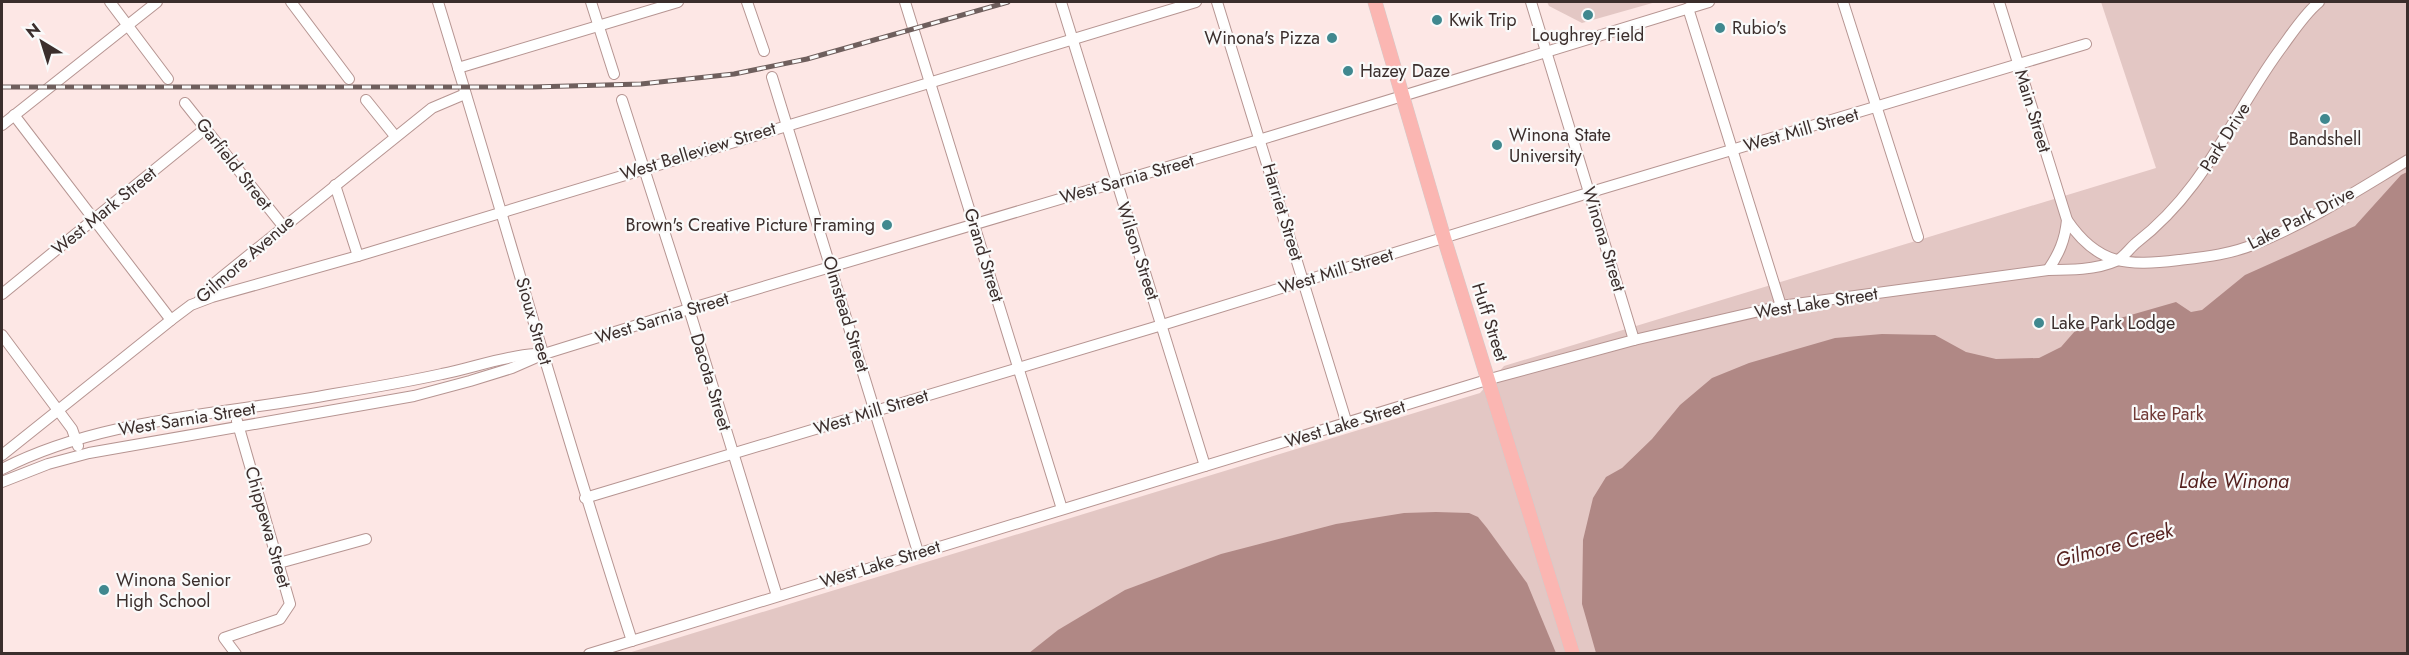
<svg xmlns="http://www.w3.org/2000/svg" width="2409" height="655" viewBox="0 0 2409 655" font-family="Jost,sans-serif">
  <style>
    .green { fill: #e3c7c4 }
    .water { fill: #b08885 }
    .lines { fill: none; stroke-linecap: round; stroke-linejoin: round }
    .minor-casing { stroke: #b69592; stroke-width: 12 }
    .major-casing { stroke: #d0cdcc; stroke-width: 15 }
    .minor { stroke: #fff; stroke-width: 10 }
    .major { stroke: #fbb6b2; stroke-width: 14 }
    .rail-casing { stroke: #6f5f5d; stroke-width: 5 }
    .rail { stroke: #fafafa; stroke-width: 3; stroke-dasharray: 9; stroke-linecap: butt }
    .poi-dot { fill: #40888f; stroke: #fafafa; stroke-width: 2 }
    .labels { text-anchor: middle; stroke-width: 4.5; stroke-linejoin: round; paint-order: stroke }
    .poi-label { font-size: 18px; fill: #3b2e2c; stroke: #fafafa; text-anchor: start }
    .street-label { font-size: 18px; fill: #3b2e2c; stroke: #fafafa }
    .park-label { font-size: 18px; fill: #713a36; stroke: #fafafa }
    .water-label { font-size: 20px; font-style: italic; fill: #541f1d; stroke: #fafafa }
  </style>
  <rect width="100%" height="100%" fill="#fde7e5"/>
  <g class="green">
    <polygon points="1547,2 1656,2 1582,23 1549,6"/>
    <polygon points="2101,2 2407,2 2407,653 625,654 1480,393 1504,366 2156,168"/>
  </g>
  <g class="water">
    <polygon points="2407,172 2407,653 1596,653 1582,604 1583,540 1593,498 1606,477 1622,468 1652,439 1680,405 1712,378 1749,363 1835,338 1882,334 1935,335 1966,352 1996,359 2039,358 2061,347 2075,331 2176,302 2191,312 2202,310 2245,275 2355,226 2401,175"/>
    <polygon points="1436,512 1469,513 1478,517 1487,528 1527,583 1556,653 1029,653 1058,630 1125,590 1221,554 1336,524 1404,513"/>
  </g>
  <g class="lines">
    <g class="minor-casing">
      <g id="minor">
        <polyline points="110,2 168,79"/>
        <polyline points="291,2 349,79"/>
        <path d="M438,2C503,214 563,429 632,641"/>
        <polyline points="591,2 614,74"/>
        <polyline points="747,2 764,51"/>
        <polyline points="905,2 1062,509"/>
        <polyline points="1061,2 1205,466"/>
        <polyline points="1217,2 1347,424"/>
        <polyline points="1531,2 1634,340"/>
        <polyline points="1843,2 1918,237"/>
        <path d="M1999,2L2067,220C2098,266 2128,266 2179,260C2204,257 2232,254 2255,244C2309,222 2358,190 2408,160"/>
        <polyline points="1688,8 1781,306"/>
        <polyline points="458,68 678,2"/>
        <polyline points="772,77 918,552"/>
        <polyline points="366,100 395,136"/>
        <polyline points="622,100 689,309 777,596"/>
        <polyline points="185,103 283,226"/>
        <polyline points="14,115 171,320"/>
        <polyline points="2,125 157,2"/>
        <polyline points="335,185 358,256"/>
        <path d="M2048,270C2059,254 2065,240 2067,220"/>
        <polyline points="2,294 206,128"/>
        <polyline points="199,301 211,286 223,276 432,108 465,94"/>
        <polyline points="2,335 72,429 78,446"/>
        <polyline points="2,455 171,320 191,305 212,297 358,256 1196,2"/>
        <path d="M2,469C103,417 224,415 334,394C370,388 406,382 442,374C473,368 503,356 535,354"/>
        <polyline points="2,482 48,464 89,453 414,396 470,381 512,368 544,354 689,309 1272,136 1709,2"/>
        <polyline points="585,498 1162,325 1601,189 2086,44"/>
        <polyline points="279,563 366,539"/>
        <polyline points="236,654 224,638 280,619 290,604 237,421"/>
        <path d="M589,654L1490,379L1634,340L1781,306L2048,270C2069,270 2096,270 2116,261C2123,258 2129,249 2136,243C2206,189 2229,120 2279,51C2291,35 2304,14 2319,2"/>
      </g>
    </g>
    <g class="major-casing">
      <polyline id="major" points="1375,2 1444,238 1573,654"/>
    </g>
    <use href="#minor" class="minor"/>
    <use href="#major" class="major"/>
    <g class="rail-casing">
      <polyline id="rail" points="2,87 533,87 641,84 734,74 807,59 1008,2"/>
    </g>
    <use href="#rail" class="rail"/>
  </g>
  <g class="poi-dot">
    <circle cx="1588" cy="15" r="6"/>
    <circle cx="1437" cy="20" r="6"/>
    <circle cx="1720" cy="28" r="6"/>
    <circle cx="1332" cy="38" r="6"/>
    <circle cx="1348" cy="71" r="6"/>
    <circle cx="2325" cy="119" r="6"/>
    <circle cx="1497" cy="145" r="6"/>
    <circle cx="887" cy="225" r="6"/>
    <circle cx="2039" cy="323" r="6"/>
    <circle cx="104" cy="590" r="6"/>
  </g>
  <g class="labels">
    <g class="poi-label">
      <text x="1449" y="26">Kwik Trip</text>
      <text x="1732" y="34">Rubio's</text>
      <text x="1588" y="41" text-anchor="middle">Loughrey Field</text>
      <text x="1320" y="44" text-anchor="end">Winona's Pizza</text>
      <text x="1360" y="77">Hazey Daze</text>
      <text x="1509" y="141">Winona State<tspan x="1509" dy="21">University</tspan></text>
      <text x="2325" y="145" text-anchor="middle">Bandshell</text>
      <text x="875" y="231" text-anchor="end">Brown's Creative Picture Framing</text>
      <text x="2051" y="329">Lake Park Lodge</text>
      <text x="116" y="586">Winona Senior<tspan x="116" dy="21">High School</tspan></text>
    </g>
    <g class="street-label">
      <text transform="translate(2033 111) rotate(73)" y="6">Main Street</text>
      <text transform="translate(1801 130) rotate(-16)" y="6">West Mill Street</text>
      <text transform="translate(2225 137) rotate(-58)" y="6">Park Drive</text>
      <text transform="translate(698 151) rotate(-17)" y="6">West Belleview Street</text>
      <text transform="translate(234 164) rotate(52)" y="6">Garfield Street</text>
      <text transform="translate(1127 179) rotate(-16)" y="6">West Sarnia Street</text>
      <text transform="translate(104 211) rotate(-39)" y="6">West Mark Street</text>
      <text transform="translate(1283 212) rotate(73)" y="6">Harriet Street</text>
      <text transform="translate(2301 218) rotate(-27)" y="6">Lake Park Drive</text>
      <text transform="translate(1604 239) rotate(73)" y="6">Winona Street</text>
      <text transform="translate(1138 251) rotate(72)" y="6">Wilson Street</text>
      <text transform="translate(984 255) rotate(73)" y="6">Grand Street</text>
      <text transform="translate(245 259) rotate(-41)" y="6">Gilmore Avenue</text>
      <text transform="translate(1336 271) rotate(-17)" y="6">West Mill Street</text>
      <text transform="translate(1816 303) rotate(-9)" y="6">West Lake Street</text>
      <text transform="translate(846 314) rotate(73)" y="6">Olmstead Street</text>
      <text transform="translate(662 318) rotate(-17)" y="6">West Sarnia Street</text>
      <text transform="translate(534 321) rotate(74)" y="6">Sioux Street</text>
      <text transform="translate(1490 322) rotate(72)" y="6">Huff Street</text>
      <text transform="translate(711 382) rotate(73)" y="6">Dacota Street</text>
      <text transform="translate(871 412) rotate(-17)" y="6">West Mill Street</text>
      <text transform="translate(187 419) rotate(-9)" y="6">West Sarnia Street</text>
      <text transform="translate(1345 424) rotate(-17)" y="6">West Lake Street</text>
      <text transform="translate(268 527) rotate(74)" y="6">Chippewa Street</text>
      <text transform="translate(880 564) rotate(-17)" y="6">West Lake Street</text>
    </g>
    <g class="park-label">
      <text x="2168" y="420">Lake Park</text>
    </g>
    <g class="water-label">
      <text x="2234" y="488">Lake Winona</text>
      <text transform="translate(2114 545) rotate(-15)" y="7">Gilmore Creek</text>
    </g>
  </g>
  <rect width="2409" height="655" fill="none" stroke="#3b2e2c" stroke-width="6"/>
  <g transform="translate(42 42) rotate(322)" stroke="#fafafa" stroke-width="4.5" paint-order="stroke">
  <path d="M0-4.5L10 22L0 15L-10 22Z" fill="#3b2e2c"/>
  <text y="-9" font-size="16" font-weight="bold" text-anchor="middle" fill="#3b2e2c">N</text>
  </g>
</svg>
